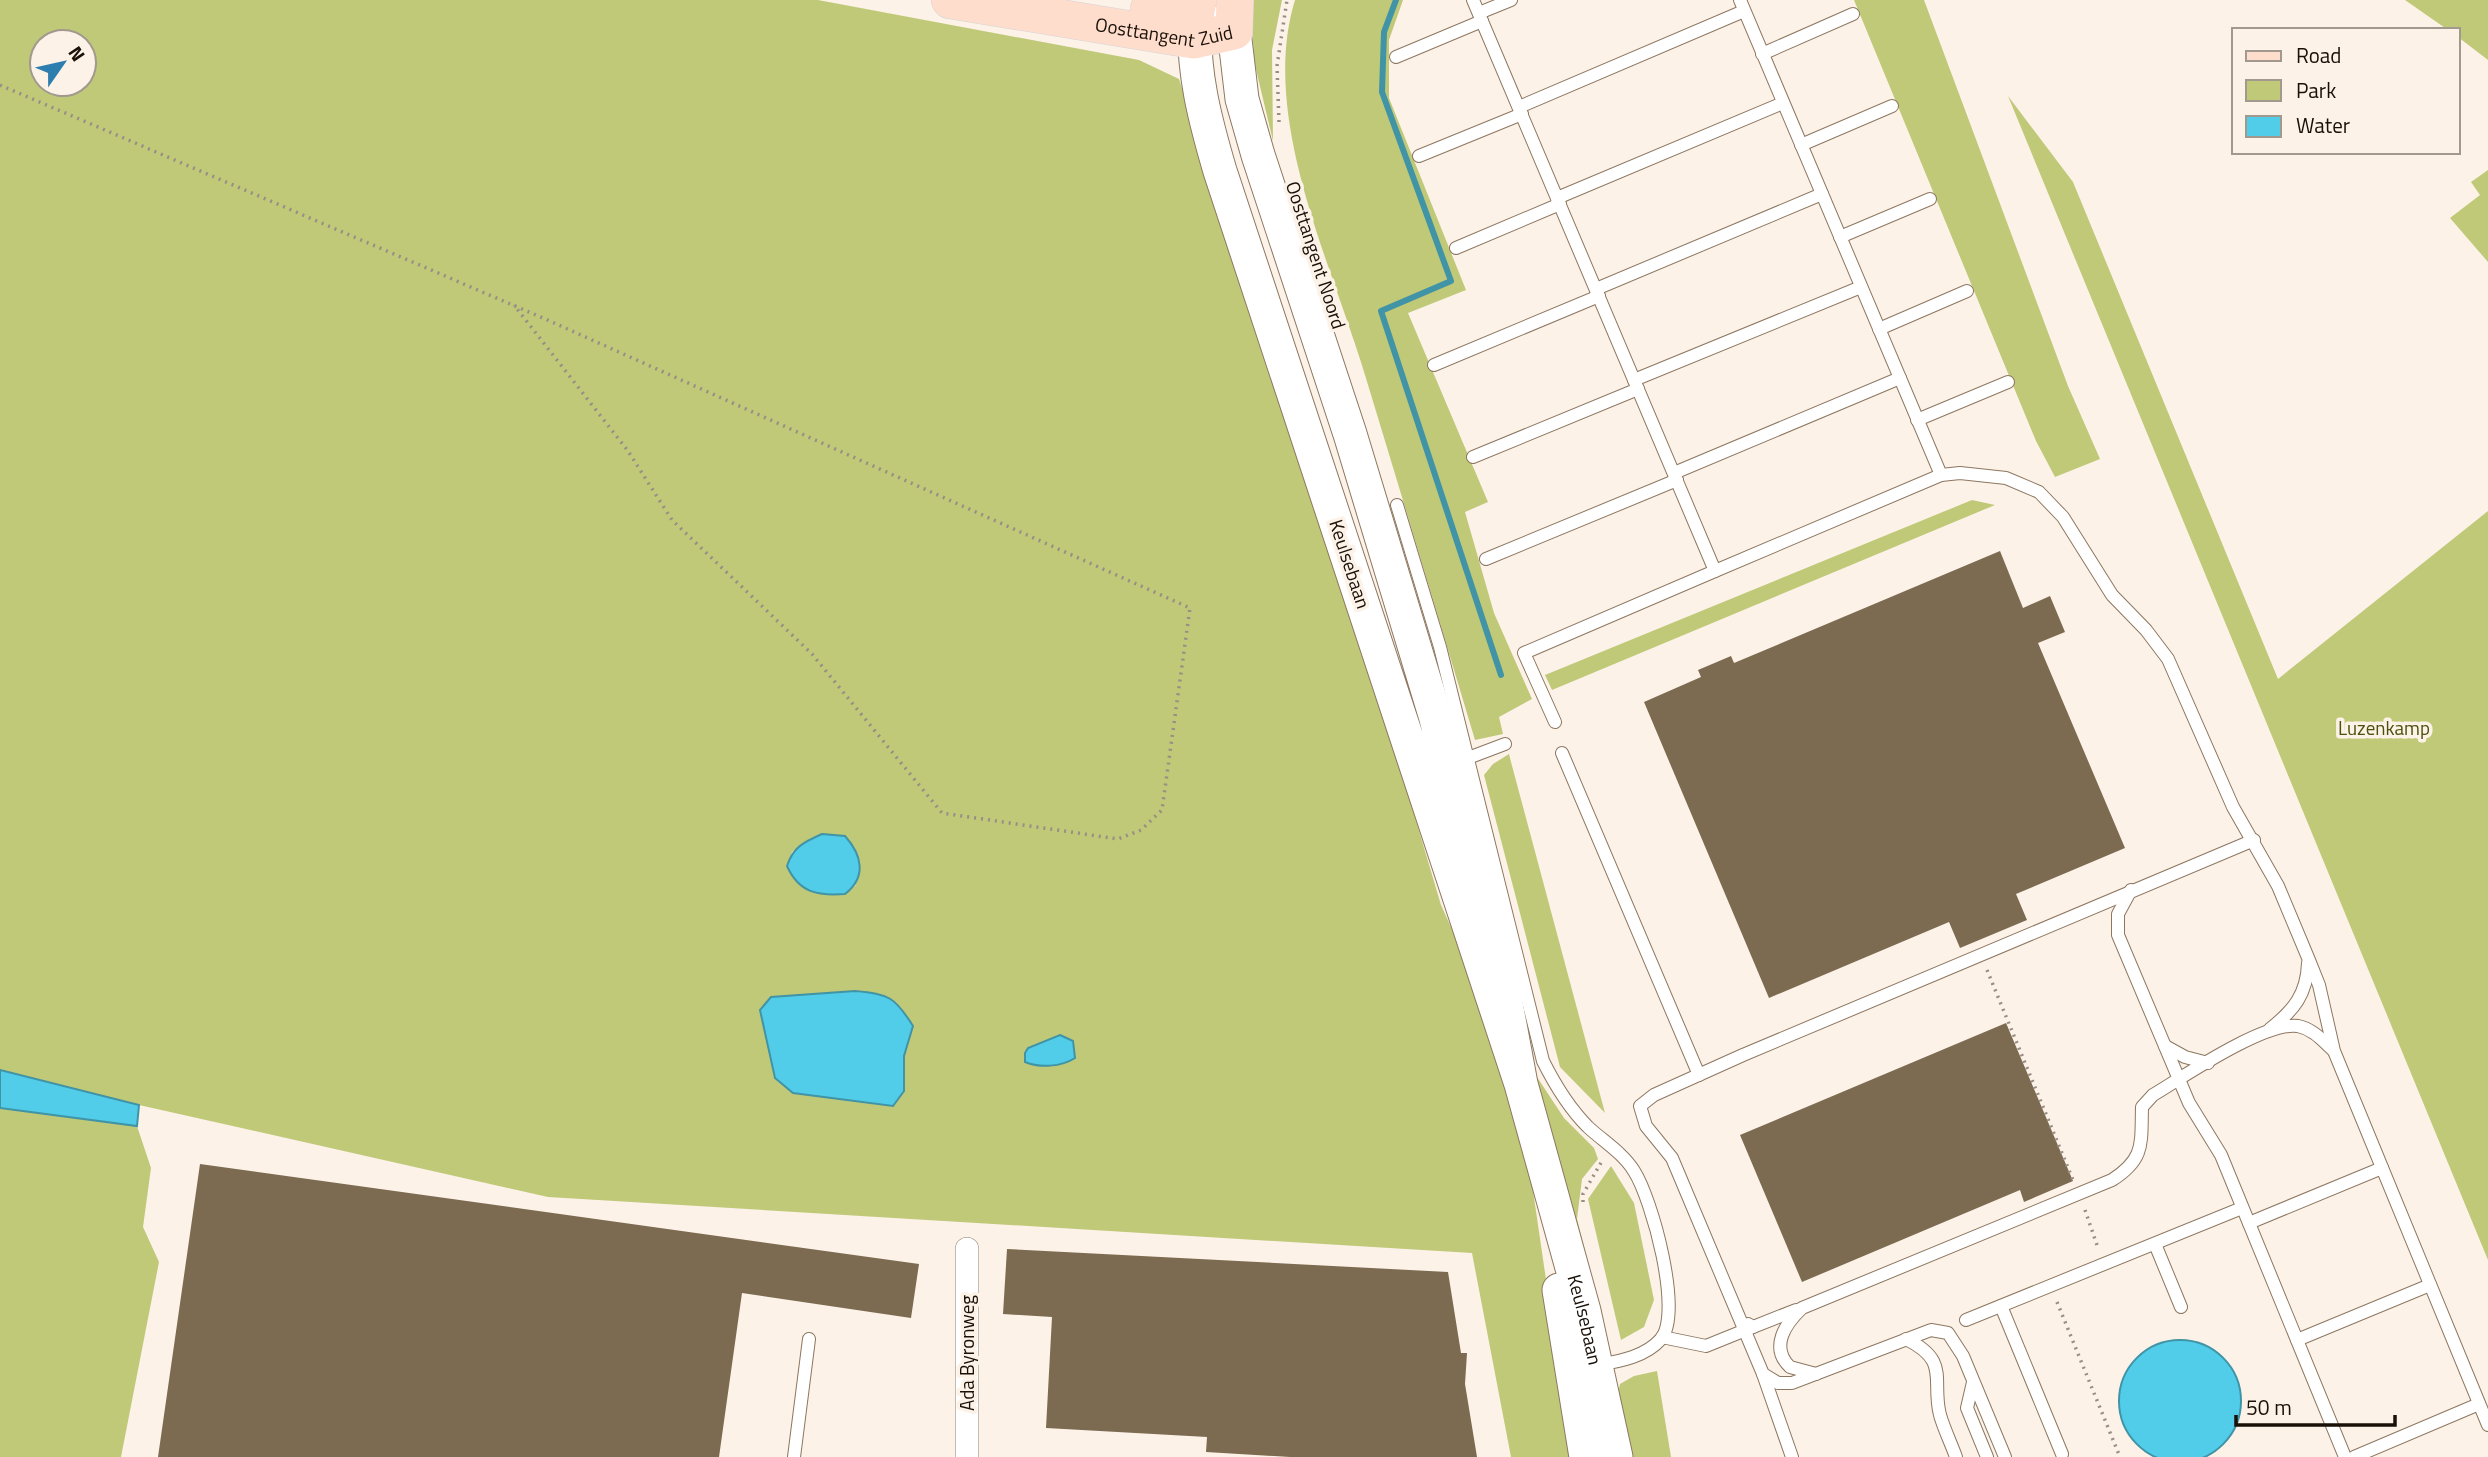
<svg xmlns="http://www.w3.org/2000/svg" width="2488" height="1457" viewBox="0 0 2488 1457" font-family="'Titillium Web',sans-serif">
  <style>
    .green { fill: #c0c978; fill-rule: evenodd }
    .water { fill: #51cdea; stroke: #4094a6; stroke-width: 2 }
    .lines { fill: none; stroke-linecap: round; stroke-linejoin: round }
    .stream { stroke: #4094a6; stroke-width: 6 }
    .building { fill: #7c6b51 }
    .lane-casing { stroke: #8d7760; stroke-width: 14 }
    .street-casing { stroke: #8d7760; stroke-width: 24 }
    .secondary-casing { stroke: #8d7760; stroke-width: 35 }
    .primary-casing { stroke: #d6d4d3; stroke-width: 38 }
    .path { stroke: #988e85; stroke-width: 3.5; stroke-dasharray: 2 5; stroke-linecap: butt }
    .lane { stroke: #fff; stroke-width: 12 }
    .street { stroke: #fff; stroke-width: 23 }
    .secondary { stroke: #fff; stroke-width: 33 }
    .primary { stroke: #feddcc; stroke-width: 37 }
    .labels { text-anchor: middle; stroke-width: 7; stroke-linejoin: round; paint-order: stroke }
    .street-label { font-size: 19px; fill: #191008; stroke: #fcf2e8 }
    .park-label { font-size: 19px; fill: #4b500b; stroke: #fcf2e8 }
  </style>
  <rect width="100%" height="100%" fill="#fcf2e8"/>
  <g class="green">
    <path d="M0,0H818L1139,60L1179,79L1369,662L1441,905L1477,985L1532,1184L1572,1457H1511L1472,1253L548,1197L139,1105L0,1070ZM42,42H84V84H42ZM804,842L856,885C829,907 811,882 787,866L792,852ZM1060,1035L1056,1066L1025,1062V1053Z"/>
    <polygon points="1251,0 1282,0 1272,50 1273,141 1254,61"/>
    <path d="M1295,0H1403L1389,40V98L1466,290L1408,313L1488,502L1465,512L1494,613L1532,699L1499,717L1503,734L1475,740C1439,619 1402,497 1365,375C1331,262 1259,117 1295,0Z"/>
    <polygon points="1854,0 1924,0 2068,386 2100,459 2055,477 2036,441"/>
    <polygon points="2405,0 2488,0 2488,60 2458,37 2458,30 2448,30"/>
    <polygon points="2008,96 2073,182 2278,679 2488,511 2488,1260"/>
    <polygon points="2488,170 2488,262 2450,218 2480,195 2471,182"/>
    <polygon points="1972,500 1995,505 1552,690 1545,675"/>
    <polygon points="1509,754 1511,762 1605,1113 1560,1067 1484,775 1493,764"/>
    <polygon points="1531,1068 1564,1118 1594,1148 1598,1159 1582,1179 1577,1219 1604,1325 1585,1291"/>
    <polygon points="0,1108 137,1126 151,1168 143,1227 159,1262 121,1457 0,1457"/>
    <polygon points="1611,1166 1634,1203 1654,1300 1644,1327 1621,1340 1588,1199"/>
    <polygon points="1657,1371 1671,1457 1626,1457 1616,1403 1620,1384 1634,1376"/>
  </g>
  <g class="water">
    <path d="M822,834L845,836C862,855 867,877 845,894C818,896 799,893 787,866C793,847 804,842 822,834Z"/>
    <path d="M855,991C889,994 895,997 913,1026L904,1056V1091L893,1106L793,1093L775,1078L760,1010L771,997Z"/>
    <path d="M1060,1035L1073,1041L1075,1058C1061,1067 1040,1068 1025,1062V1053L1028,1048Z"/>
    <polygon points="0,1070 139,1105 137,1126 0,1108"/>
    <circle cx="2180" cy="1401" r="61"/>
  </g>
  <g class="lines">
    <polyline class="stream" points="1396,0 1384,32 1382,92 1451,281 1381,311 1501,675"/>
  </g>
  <g class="building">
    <polygon points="2000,551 2023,608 2050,596 2065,632 2038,643 2125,848 2016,894 2027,920 1960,948 1949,922 1769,998 1644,702 1701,677 1698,670 1731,656 1734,663"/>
    <polygon points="2006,1023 2073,1181 2024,1202 2020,1190 1802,1282 1740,1135"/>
    <polygon points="200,1164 919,1264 911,1318 742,1293 719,1457 158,1457"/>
    <polygon points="1007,1249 1448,1272 1461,1353 1467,1353 1465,1384 1477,1457 1290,1457 1206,1452 1207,1437 1046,1428 1052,1317 1003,1314"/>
  </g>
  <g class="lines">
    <g class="lane-casing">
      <g id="lane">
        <polyline points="1473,0 1715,571 1941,475 1960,473 2006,478 2039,492 2063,517 2112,595 2146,630 2168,659 2233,807 2278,886 2309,960 2319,985 2334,1051 2488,1425"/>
        <polyline points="1740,0 1941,475"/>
        <polyline points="1479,13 1511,0"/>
        <polyline points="1762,54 1853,14"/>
        <polyline points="1396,57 1482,21"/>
        <polyline points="1519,107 1744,11"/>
        <polyline points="1801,145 1892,106"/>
        <polyline points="1419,156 1522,114"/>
        <polyline points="1557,198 1783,103"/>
        <polyline points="1840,237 1930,199"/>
        <polyline points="1456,248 1560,204"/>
        <polyline points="1596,289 1822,194"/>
        <polyline points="1879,329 1967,291"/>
        <polyline points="1434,365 1599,296"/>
        <polyline points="1634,380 1861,287"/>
        <polyline points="1917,420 2008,382"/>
        <polyline points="1473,457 1638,389"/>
        <polyline points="1674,473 1900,378"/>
        <path d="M1397,505L1440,647L1543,1061C1555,1085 1569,1108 1588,1127C1603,1141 1623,1153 1634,1171C1652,1199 1683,1312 1661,1339C1645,1357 1620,1361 1598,1365"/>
        <polyline points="1486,559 1677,480"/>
        <polyline points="1555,722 1524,653 1715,571"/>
        <polyline points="1562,753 1699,1075"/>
        <polyline points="1468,758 1505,744"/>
        <polyline points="2131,890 2118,914 2118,935 2189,1103 2221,1155 2345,1457"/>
        <path d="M2270,1029C2294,1010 2307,994 2308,963"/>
        <polyline points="2165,1046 2185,1057 2208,1063"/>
        <polyline points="2249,1223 2382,1168"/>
        <polyline points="2155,1244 2181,1307"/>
        <polyline points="2001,1306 2062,1454"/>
        <polyline points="1966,1320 2242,1208"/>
        <polyline points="1748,1324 1753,1327 1796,1310"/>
        <polyline points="1662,1337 1706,1346 1753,1327"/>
        <path d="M1906,1339C1951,1361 1931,1380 1940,1415C1944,1429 1951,1443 1956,1457"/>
        <polyline points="2297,1340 2430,1285"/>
        <polyline points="1763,1374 1792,1457"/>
        <path d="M1816,1374L1790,1367C1769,1347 1786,1323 1802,1308L2112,1180C2145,1159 2141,1144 2142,1107L2153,1095C2183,1077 2265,1021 2298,1026C2313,1029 2323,1041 2333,1050"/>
        <polyline points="1973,1382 1967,1408 1987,1457"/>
        <polyline points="794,1457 809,1339"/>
        <polyline points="2005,1457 1963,1356 1948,1333 1931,1330 1792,1383 1778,1383 1763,1374 1672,1158 1646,1126 1640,1106 1654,1095 1743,1055 2254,840"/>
        <polyline points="2354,1457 2479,1404"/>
      </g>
    </g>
    <g class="street-casing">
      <polyline id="street" points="967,1457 967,1249"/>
    </g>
    <g class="secondary-casing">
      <g id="secondary">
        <path id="s1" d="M1521,1084L1220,171C1205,120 1192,71 1195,17L1234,31L1242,99L1258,155L1350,434L1435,715L1498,960L1521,1084L1584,1311L1616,1457"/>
        <polyline points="1559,1290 1586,1457"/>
      </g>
    </g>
    <g class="primary-casing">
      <g id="primary">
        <path id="s2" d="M950,0L1194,40L1234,31L1235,0"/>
        <polyline points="1149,9 1195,17 1198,0"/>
      </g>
    </g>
    <g class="path">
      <polyline points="0,85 543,318 1190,608 1162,810 1141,830 1118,839 942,813 812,654 672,520 628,451 514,305"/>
      <polyline points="1279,122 1277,66 1287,0"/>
      <polyline points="1987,970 2073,1180"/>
      <polyline points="1583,1202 1583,1194 1602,1161"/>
      <polyline points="2085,1210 2098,1248"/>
      <polyline points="2057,1302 2120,1457"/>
    </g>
    <use href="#lane" class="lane"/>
    <use href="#street" class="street"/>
    <use href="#secondary" class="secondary"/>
    <use href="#primary" class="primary"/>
  </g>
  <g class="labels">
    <g class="street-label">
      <text dy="7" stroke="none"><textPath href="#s2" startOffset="217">Oosttangent Zuid</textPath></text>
      <text transform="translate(1316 255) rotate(72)" y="7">Oosttangent Noord</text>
      <text transform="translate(1350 564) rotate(72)" y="7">Keulsebaan</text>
      <text dy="7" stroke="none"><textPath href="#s1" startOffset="2497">Keulsebaan</textPath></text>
      <text transform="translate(967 1353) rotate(-90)" y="7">Ada Byronweg</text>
    </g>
    <g class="park-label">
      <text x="2384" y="735">Luzenkamp</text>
    </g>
  </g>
  <rect x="2232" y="28" width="228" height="126" fill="#fcf2e8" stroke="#a1988e" stroke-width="2"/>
  <rect x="2246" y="51" width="35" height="10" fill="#feddcc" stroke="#a1988e" stroke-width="2"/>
  <text x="2296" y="63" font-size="21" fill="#191008">Road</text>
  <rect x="2246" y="80" width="35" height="21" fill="#c0c978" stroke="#a1988e" stroke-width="2"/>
  <text x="2296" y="98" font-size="21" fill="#191008">Park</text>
  <rect x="2246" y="116" width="35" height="21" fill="#51cdea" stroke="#a1988e" stroke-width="2"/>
  <text x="2296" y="133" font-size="21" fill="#191008">Water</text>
  <g transform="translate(63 63) rotate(56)"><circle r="33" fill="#fcf2e8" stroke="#a1988e" stroke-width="2"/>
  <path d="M0-5L12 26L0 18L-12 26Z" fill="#2e7daf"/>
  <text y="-10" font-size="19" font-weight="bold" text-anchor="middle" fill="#191008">N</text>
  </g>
  <path d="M2236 1415v10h159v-10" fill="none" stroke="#191008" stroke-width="3.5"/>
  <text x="2246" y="1415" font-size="21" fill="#191008" stroke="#fcf2e8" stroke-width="5" paint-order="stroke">50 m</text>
</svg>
